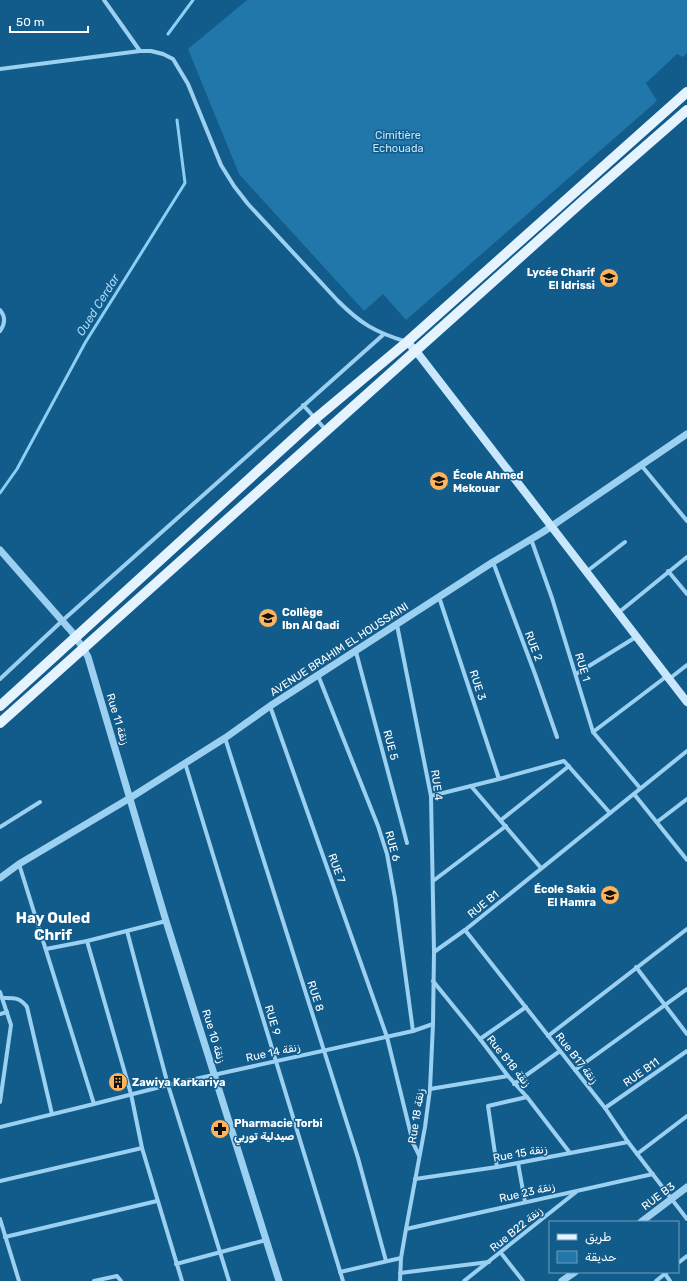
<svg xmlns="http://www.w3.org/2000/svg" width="687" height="1281" viewBox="0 0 687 1281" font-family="Rubik,Cairo,sans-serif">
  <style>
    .green { fill: #2176aa }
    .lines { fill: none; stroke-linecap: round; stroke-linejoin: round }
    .stream { stroke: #8ccef4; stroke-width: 3 }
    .minor { stroke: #9bd0f1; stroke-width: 4 }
    .tertiary { stroke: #9bd0f1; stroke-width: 7 }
    .secondary { stroke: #c9e7fc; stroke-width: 8 }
    .primary { stroke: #e5f3ff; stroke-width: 10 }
    .labels { text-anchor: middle; stroke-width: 3; stroke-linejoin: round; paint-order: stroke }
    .park-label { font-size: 11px; fill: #c1e6fc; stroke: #125c8c }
    .poi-label { font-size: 11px; font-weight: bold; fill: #fff; stroke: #125c8c; text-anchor: start }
    .street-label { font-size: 11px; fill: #fff; stroke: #125c8c }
    .water-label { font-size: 12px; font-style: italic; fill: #a6d9f8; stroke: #125c8c }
    .district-label { font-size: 15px; font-weight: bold; fill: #fff; stroke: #125c8c }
  </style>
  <rect width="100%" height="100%" fill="#125c8c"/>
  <polygon class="green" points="247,0 687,0 687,53 683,57 677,54 646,83 657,101 406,320 383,294 364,311 239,174 188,49"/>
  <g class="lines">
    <g class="stream">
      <polyline points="168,34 193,0"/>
      <polyline points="0,493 17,469 85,343 185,183 177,120"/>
    </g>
    <g class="minor">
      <polyline points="104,0 140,51"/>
      <path d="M0,69L140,51H151L163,54L173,59L188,84L221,165L234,186L248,204L338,301C361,324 375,332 407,342"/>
      <path d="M0,310C6,317 5,324 0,331"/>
      <polyline points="303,405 326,430"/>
      <polyline points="641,465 687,521"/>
      <polyline points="531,539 552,598 593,732 640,788"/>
      <polyline points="493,562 535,674 557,737"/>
      <polyline points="668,571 687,594"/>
      <polyline points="586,572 625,542"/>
      <polyline points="439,597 499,779"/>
      <polyline points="618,613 687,557"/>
      <polyline points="397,625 431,796 434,952 433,1024 430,1089 425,1127 406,1229 401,1258 400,1281"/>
      <polyline points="356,652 407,843"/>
      <polyline points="576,674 636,637"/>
      <polyline points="318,675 378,826 387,854 395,898 413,1031"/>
      <polyline points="0,679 62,621 384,334"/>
      <polyline points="669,679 687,665"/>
      <polyline points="270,706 387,1037 413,1143 419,1155"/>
      <polyline points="593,732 667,676"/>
      <polyline points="225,738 358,1158 386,1261"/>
      <polyline points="185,763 343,1281"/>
      <polyline points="471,786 541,868"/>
      <polyline points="634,794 687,860"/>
      <polyline points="431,796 499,779 564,761 610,813"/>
      <polyline points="501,820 569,766"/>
      <polyline points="657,822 687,799"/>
      <polyline points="0,827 40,802"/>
      <polyline points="19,864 94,1104"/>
      <polyline points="433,881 506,826"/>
      <polyline points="465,930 605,1108 628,1142 687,1219"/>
      <polyline points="127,931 168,1085 229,1281"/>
      <polyline points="87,941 131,1094 142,1148 182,1281"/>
      <polyline points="46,949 87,941 166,921"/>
      <polyline points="434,952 465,930 687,751"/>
      <polyline points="636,967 687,1034"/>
      <polyline points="433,981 480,1039 508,1076 527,1097 570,1153"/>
      <polyline points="0,992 11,1025 0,1102"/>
      <path d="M2,998C14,998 20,997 27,1007L52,1114"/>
      <polyline points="0,1014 7,1012"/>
      <polyline points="548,1036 687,929"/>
      <polyline points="480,1039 526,1007"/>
      <polyline points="575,1070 687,989"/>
      <polyline points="514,1084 560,1051"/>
      <polyline points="430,1089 508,1076"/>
      <polyline points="605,1108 687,1051"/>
      <polyline points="0,1127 94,1104 168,1085 413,1031 433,1024"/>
      <polyline points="637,1154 687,1116"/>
      <polyline points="518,1163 525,1202"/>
      <polyline points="497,1167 488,1106 527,1097"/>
      <polyline points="415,1179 497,1167 628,1142"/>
      <polyline points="0,1181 142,1148"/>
      <polyline points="0,1219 19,1281"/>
      <polyline points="406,1229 653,1174"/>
      <polyline points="5,1237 157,1201"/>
      <polyline points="501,1253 523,1281"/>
      <polyline points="678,1263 687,1256"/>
      <polyline points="176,1264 266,1240"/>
      <polyline points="340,1272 401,1258"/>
      <polyline points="400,1273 489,1262"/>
      <polyline points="665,1274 670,1281"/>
      <polyline points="94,1281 117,1276 121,1281"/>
      <polyline points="464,1281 576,1192"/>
      <polyline points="656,1281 667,1272"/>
    </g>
    <g class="tertiary">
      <polyline points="0,550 72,632 83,648 88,657 166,921 279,1281"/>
      <polyline points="0,878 19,864 130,798 225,738 270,706 493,562 543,532 687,434"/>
      <polyline points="641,1222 687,1187"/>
      <polyline points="562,1281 575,1272"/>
    </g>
    <polyline class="secondary" points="407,342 416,351 687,702"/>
    <g class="primary">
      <polyline points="0,706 315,419 407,342 687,92"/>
      <polyline points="0,723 585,199 687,110"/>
    </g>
  </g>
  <defs>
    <g id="school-disc" transform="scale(1)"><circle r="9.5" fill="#ffb45b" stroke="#125c8c"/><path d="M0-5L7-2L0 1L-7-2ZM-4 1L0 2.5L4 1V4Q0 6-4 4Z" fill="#111"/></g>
    <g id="building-disc" transform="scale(1)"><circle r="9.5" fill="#ffb45b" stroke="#125c8c"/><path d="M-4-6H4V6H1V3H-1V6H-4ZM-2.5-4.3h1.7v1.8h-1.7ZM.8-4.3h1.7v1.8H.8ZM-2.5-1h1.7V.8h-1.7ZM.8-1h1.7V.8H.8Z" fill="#111"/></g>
    <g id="pharmacy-disc" transform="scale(1)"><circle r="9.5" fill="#ffb45b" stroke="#125c8c"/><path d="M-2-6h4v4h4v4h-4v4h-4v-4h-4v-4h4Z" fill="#111"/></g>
  </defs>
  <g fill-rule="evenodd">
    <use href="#school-disc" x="609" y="278"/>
    <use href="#school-disc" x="439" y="481"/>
    <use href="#school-disc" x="268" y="618"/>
    <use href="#school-disc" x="610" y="895"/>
    <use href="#building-disc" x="118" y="1082"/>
    <use href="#pharmacy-disc" x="220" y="1129"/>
  </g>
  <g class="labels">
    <g class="park-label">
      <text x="398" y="139">Cimitière<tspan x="398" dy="13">Echouada</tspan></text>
    </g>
    <g class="poi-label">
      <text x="595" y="276" text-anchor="end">Lycée Charif<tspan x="595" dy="13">El Idrissi</tspan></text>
      <text x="453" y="479">École Ahmed<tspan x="453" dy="13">Mekouar</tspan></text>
      <text x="282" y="616">Collège<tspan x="282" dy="13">Ibn Al Qadi</tspan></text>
      <text x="596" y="893" text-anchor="end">École Sakia<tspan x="596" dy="13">El Hamra</tspan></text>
      <text x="132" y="1086">Zawiya Karkariya</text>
      <text x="234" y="1127">Pharmacie Torbi<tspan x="234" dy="13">صيدلية توربي</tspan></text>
    </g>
    <g class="street-label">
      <text transform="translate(534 646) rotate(69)" y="4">RUE 2</text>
      <text transform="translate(339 649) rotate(-33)" y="4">AVENUE BRAHIM EL HOUSSAINI</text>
      <text transform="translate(583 667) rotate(73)" y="4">RUE 1</text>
      <text transform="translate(478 685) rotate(72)" y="4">RUE 3</text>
      <text transform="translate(118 719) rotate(73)" y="4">Rue 11 زنقة</text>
      <text transform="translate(391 745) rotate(75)" y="4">RUE 5</text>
      <text transform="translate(437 785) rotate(82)" y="4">RUE 4</text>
      <text transform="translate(393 846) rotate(75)" y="4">RUE 6</text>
      <text transform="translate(337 868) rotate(70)" y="4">RUE 7</text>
      <text transform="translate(483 904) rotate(-39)" y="4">RUE B1</text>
      <text transform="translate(316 996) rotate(72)" y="4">RUE 8</text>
      <text transform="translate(273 1020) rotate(73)" y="4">RUE 9</text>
      <text transform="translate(214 1036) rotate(73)" y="4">Rue 10 زنقة</text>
      <text transform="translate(273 1052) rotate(-12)" y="4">Rue 14 زنقة</text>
      <text transform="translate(577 1058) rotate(52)" y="4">Rue B17 زنقة</text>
      <text transform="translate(509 1061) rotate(51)" y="4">Rue B18 زنقة</text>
      <text transform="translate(641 1072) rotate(-35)" y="4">RUE B11</text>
      <text transform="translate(416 1116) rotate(-81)" y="4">Rue 18 زنقة</text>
      <text transform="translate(520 1153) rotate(-10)" y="4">Rue 15 زنقة</text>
      <text transform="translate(527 1192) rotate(-13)" y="4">Rue 23 زنقة</text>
      <text transform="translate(658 1196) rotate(-37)" y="4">RUE B3</text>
      <text transform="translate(516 1229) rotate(-39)" y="4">Rue B22 زنقة</text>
    </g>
    <g class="water-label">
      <text transform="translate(98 305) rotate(-58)" y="4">Oued Cerdar</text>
    </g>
    <g class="district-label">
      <text x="53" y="923">Hay Ouled<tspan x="53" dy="17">Chrif</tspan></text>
    </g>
  </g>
  <rect x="549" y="1221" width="130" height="52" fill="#125c8c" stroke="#719dba"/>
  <rect x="557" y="1234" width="20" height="6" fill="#e5f3ff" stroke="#719dba"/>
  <text x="585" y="1241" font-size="12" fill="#ffffff">طريق</text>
  <rect x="557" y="1251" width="20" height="12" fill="#2176aa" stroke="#719dba"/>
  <text x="585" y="1261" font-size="12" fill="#ffffff">حديقة</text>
  <path d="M10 26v6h78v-6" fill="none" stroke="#ffffff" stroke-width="2"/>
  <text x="16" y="26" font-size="12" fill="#ffffff" stroke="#125c8c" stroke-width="3" paint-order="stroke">50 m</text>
</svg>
